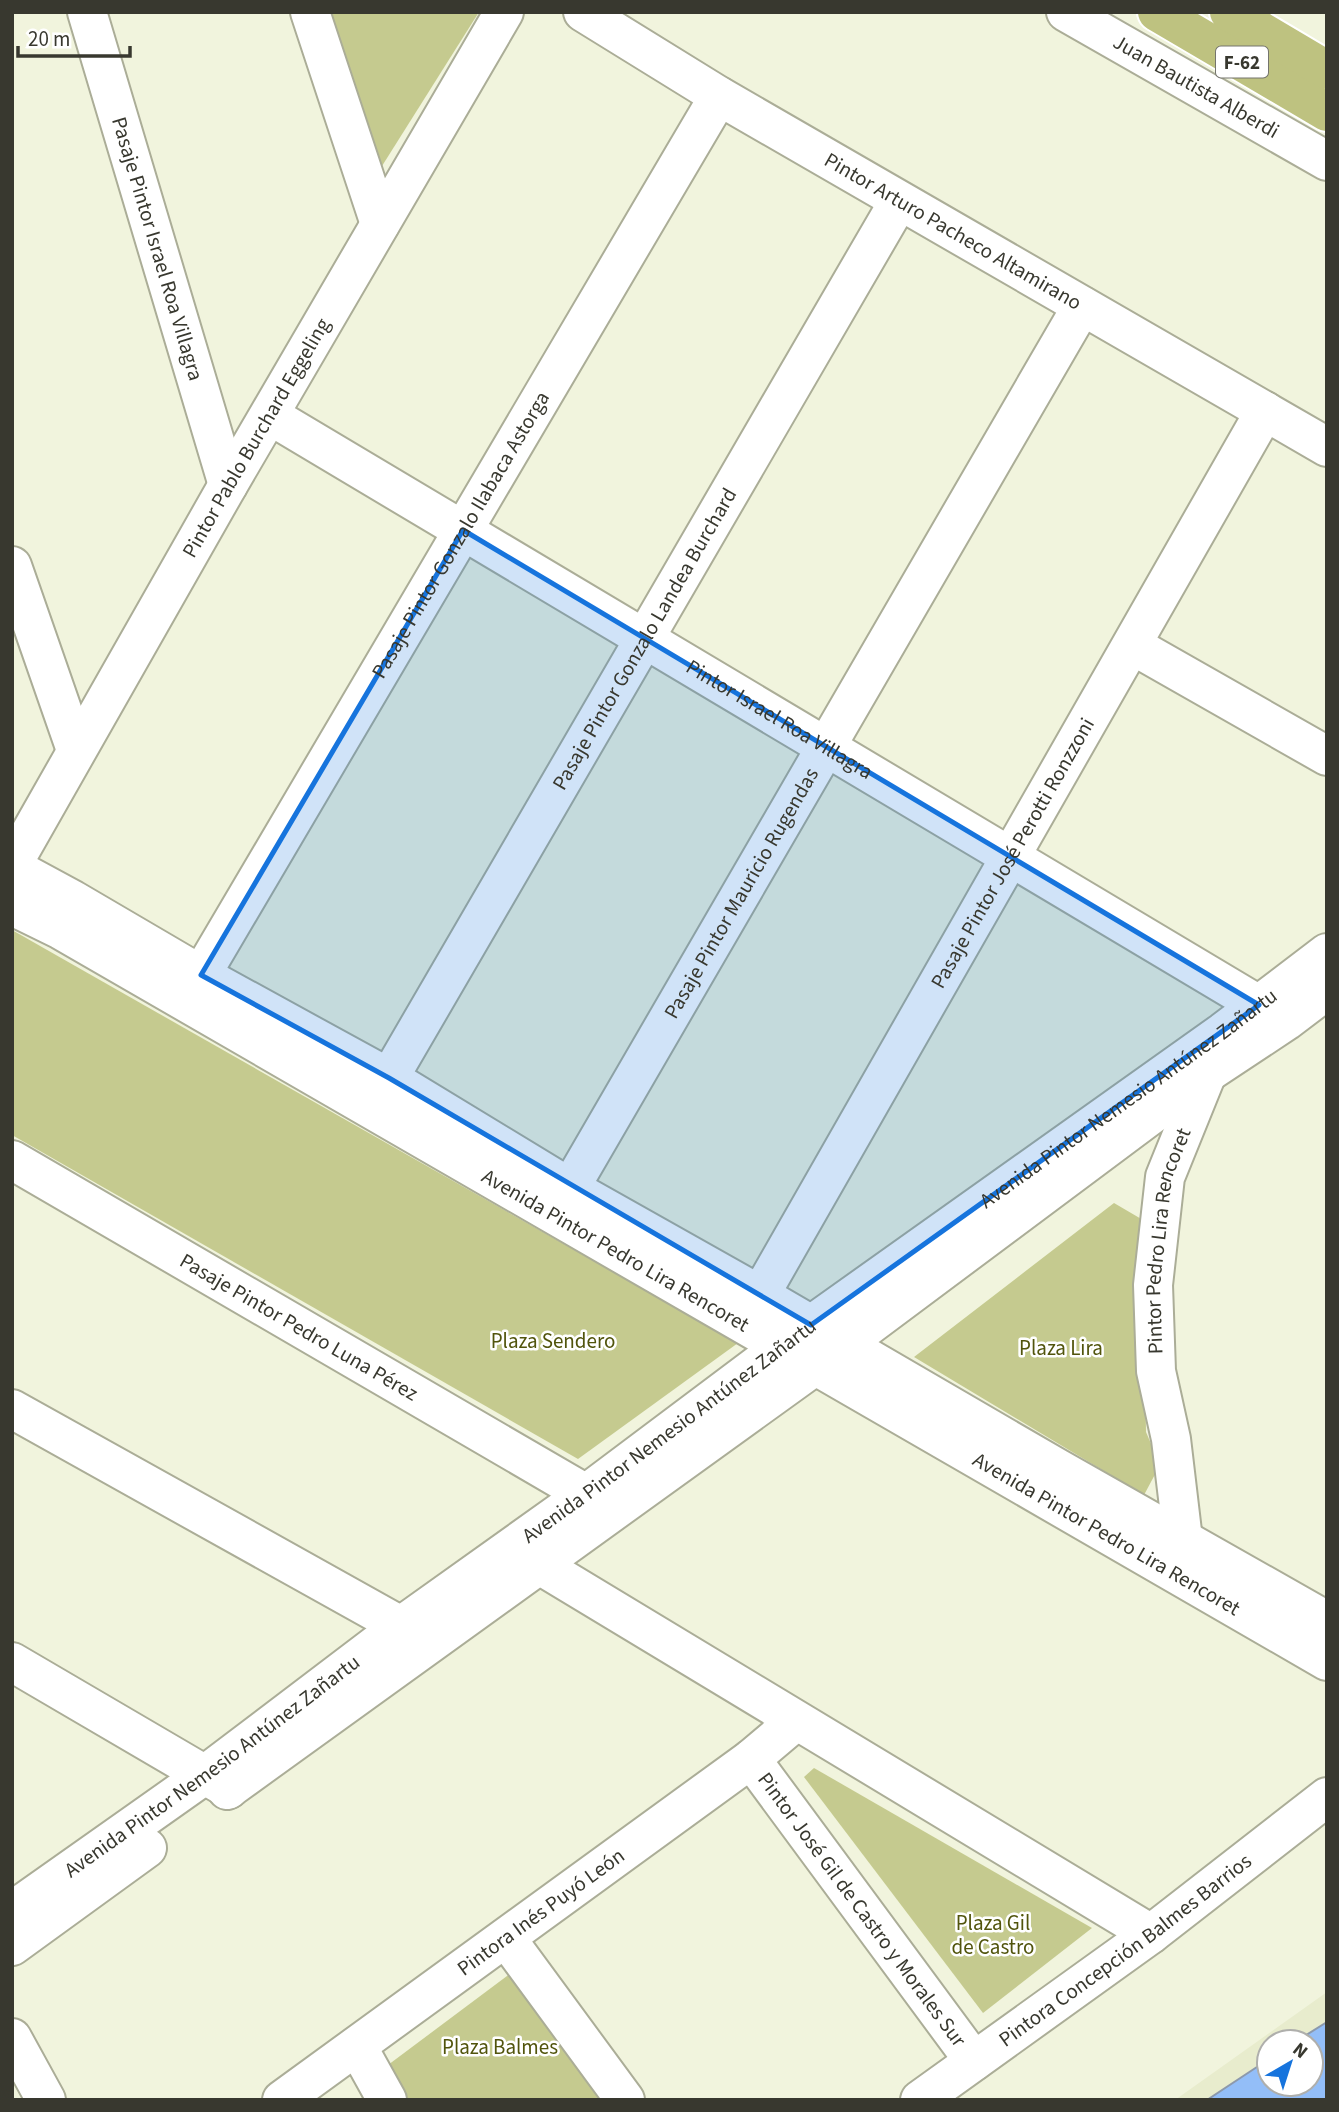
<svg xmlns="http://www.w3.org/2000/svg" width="1339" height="2112" viewBox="0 0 1339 2112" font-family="'Source Sans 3',sans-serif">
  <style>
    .built { fill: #e8eccd; fill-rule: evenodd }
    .green { fill: #c5ca8f }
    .building { fill: #93bef8; stroke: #8c99ac; stroke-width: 2 }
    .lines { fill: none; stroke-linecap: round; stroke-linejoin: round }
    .street-casing { stroke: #abad97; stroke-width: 42 }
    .secondary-casing { stroke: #abad97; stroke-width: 42 }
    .primary-casing { stroke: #fff; stroke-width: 42 }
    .street { stroke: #fff; stroke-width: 38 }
    .secondary { stroke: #fff; stroke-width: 38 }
    .primary { stroke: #bec280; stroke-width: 38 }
    .marked { fill: #1674dd; fill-opacity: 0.2; stroke: #1674dd; stroke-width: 5; stroke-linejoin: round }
    .labels { text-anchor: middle; stroke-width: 5; stroke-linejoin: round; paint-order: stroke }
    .shield { fill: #fff; stroke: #74746d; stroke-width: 2 }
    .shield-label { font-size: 19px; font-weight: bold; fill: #38382f }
    .street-label { font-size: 21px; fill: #38382f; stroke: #fff }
    .park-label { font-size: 21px; fill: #51540c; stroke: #fff }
  </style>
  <rect width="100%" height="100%" fill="#f1f4dd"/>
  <path class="built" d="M1327,1992V2100H1175ZM1269,2042H1311V2084H1269Z"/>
  <g class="green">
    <polygon points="327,12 479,12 382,166"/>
    <polygon points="12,930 738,1343 578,1459 12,1135"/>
    <polygon points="1114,1203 1143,1220 1146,1432 1160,1465 1144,1495 914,1357"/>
    <polygon points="814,1768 1092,1928 983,2013 804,1777"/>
    <polygon points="511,1973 605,2100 406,2100 388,2065"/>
  </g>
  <polygon class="building" points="1327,2022 1327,2100 1207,2100 1269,2059 1269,2084 1311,2084 1311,2042 1295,2042"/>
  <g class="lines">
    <g class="street-casing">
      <g id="street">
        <path id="s1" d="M87,12L228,485"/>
        <polyline points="310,12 380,224"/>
        <path id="s2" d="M583,12L719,96L1327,447"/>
        <path id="s3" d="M1066,12L1327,161"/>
        <path id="s4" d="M271,416L1284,1020"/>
        <polyline points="12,566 76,750"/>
        <polyline points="1132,645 1327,756"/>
        <path id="s5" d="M12,865L228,485L504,12"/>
        <polyline points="12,867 73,900 201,975 389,1078 570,1188 760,1295 1057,1468 1327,1621"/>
        <path id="s6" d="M12,906L61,930L1327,1661"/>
        <path id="s7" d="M201,975L719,96"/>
        <path id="s8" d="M389,1078L899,201"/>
        <path id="s9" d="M12,1160L586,1494"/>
        <path id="s10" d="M570,1188L1082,306"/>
        <path id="s11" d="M760,1295L1265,411"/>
        <polyline points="12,1409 401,1626"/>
        <path id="s12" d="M1183,1540L1171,1439L1156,1371L1153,1285L1165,1177L1212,1061"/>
        <polyline points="538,1564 1151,1934"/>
        <polyline points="12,1662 229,1789"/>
        <path id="s13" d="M751,1759L974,2061"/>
        <polyline points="506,1938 625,2100"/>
        <polyline points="12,2038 46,2100"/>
        <polyline points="357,2046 387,2100"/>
        <path id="s14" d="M282,2100L751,1759L796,1721"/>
        <path id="s15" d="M920,2100L1151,1934L1327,1797"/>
      </g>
    </g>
    <g class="secondary-casing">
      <g id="secondary">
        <polyline points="227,1790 816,1365 1206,1074 1286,1021 1327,990"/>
        <path id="s16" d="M12,1911L206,1774L401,1626L586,1494L811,1325L1223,1032L1327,953"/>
        <polyline points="12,1946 147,1848"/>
      </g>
    </g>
    <g class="primary-casing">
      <g id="primary">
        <polyline points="1157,12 1327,112"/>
        <polyline points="1229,12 1327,70"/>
      </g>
    </g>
    <use href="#street" class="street"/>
    <use href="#secondary" class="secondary"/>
    <use href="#primary" class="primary"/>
  </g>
  <path class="marked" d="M463,530L1259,1005L811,1325L389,1078L201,975Z"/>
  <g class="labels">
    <rect class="shield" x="1216" y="46.5" width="52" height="31" rx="5"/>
    <g class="shield-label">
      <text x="1242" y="69">F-62</text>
    </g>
    <g class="street-label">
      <text dy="7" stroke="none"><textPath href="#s3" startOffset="150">Juan Bautista Alberdi</textPath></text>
      <text dy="7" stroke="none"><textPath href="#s2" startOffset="430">Pintor Arturo Pacheco Altamirano</textPath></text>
      <text dy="7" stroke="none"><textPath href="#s1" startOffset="247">Pasaje Pintor Israel Roa Villagra</textPath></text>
      <text dy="7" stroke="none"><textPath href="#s5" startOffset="492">Pintor Pablo Burchard Eggeling</textPath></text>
      <text dy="7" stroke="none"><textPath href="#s7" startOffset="511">Pasaje Pintor Gonzalo Ilabaca Astorga</textPath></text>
      <text dy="7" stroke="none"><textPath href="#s8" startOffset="508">Pasaje Pintor Gonzalo Landea Burchard</textPath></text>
      <text dy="7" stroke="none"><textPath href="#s4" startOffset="592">Pintor Israel Roa Villagra</textPath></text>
      <text dy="7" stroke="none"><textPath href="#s11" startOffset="509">Pasaje Pintor José Perotti Ronzzoni</textPath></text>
      <text dy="7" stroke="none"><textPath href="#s10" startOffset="341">Pasaje Pintor Mauricio Rugendas</textPath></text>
      <text dy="7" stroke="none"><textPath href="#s16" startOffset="1381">Avenida Pintor Nemesio Antúnez Zañartu</textPath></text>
      <text dy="7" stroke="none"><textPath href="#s12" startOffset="303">Pintor Pedro Lira Rencoret</textPath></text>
      <text dy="7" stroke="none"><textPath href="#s6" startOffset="695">Avenida Pintor Pedro Lira Rencoret</textPath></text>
      <text dy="7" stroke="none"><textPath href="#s9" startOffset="332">Pasaje Pintor Pedro Luna Pérez</textPath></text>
      <text dy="7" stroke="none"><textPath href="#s16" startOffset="814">Avenida Pintor Nemesio Antúnez Zañartu</textPath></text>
      <text dy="7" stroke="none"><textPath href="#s6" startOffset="1262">Avenida Pintor Pedro Lira Rencoret</textPath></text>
      <text dy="7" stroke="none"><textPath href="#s16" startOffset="247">Avenida Pintor Nemesio Antúnez Zañartu</textPath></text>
      <text dy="7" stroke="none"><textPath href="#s13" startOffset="187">Pintor José Gil de Castro y Morales Sur</textPath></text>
      <text dy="7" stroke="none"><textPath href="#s14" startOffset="320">Pintora Inés Puyó León</textPath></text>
      <text dy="7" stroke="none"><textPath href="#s15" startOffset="254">Pintora Concepción Balmes Barrios</textPath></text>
    </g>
    <g class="park-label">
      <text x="553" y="1348">Plaza Sendero</text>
      <text x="1061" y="1355">Plaza Lira</text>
      <text x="993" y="1930">Plaza Gil<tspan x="993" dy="24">de Castro</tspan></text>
      <text x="500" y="2054">Plaza Balmes</text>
    </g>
  </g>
  <rect width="1339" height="2112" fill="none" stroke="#38382f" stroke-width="28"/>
  <g transform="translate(1290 2063) rotate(39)"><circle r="33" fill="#ffffff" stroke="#afafac" stroke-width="2"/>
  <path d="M0-5L12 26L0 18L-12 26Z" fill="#1674dd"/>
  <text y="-10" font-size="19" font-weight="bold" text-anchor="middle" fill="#38382f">N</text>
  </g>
  <path d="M18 46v10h112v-10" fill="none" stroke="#38382f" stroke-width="3.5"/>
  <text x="28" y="46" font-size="21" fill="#38382f" stroke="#ffffff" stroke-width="5" paint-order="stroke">20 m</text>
</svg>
